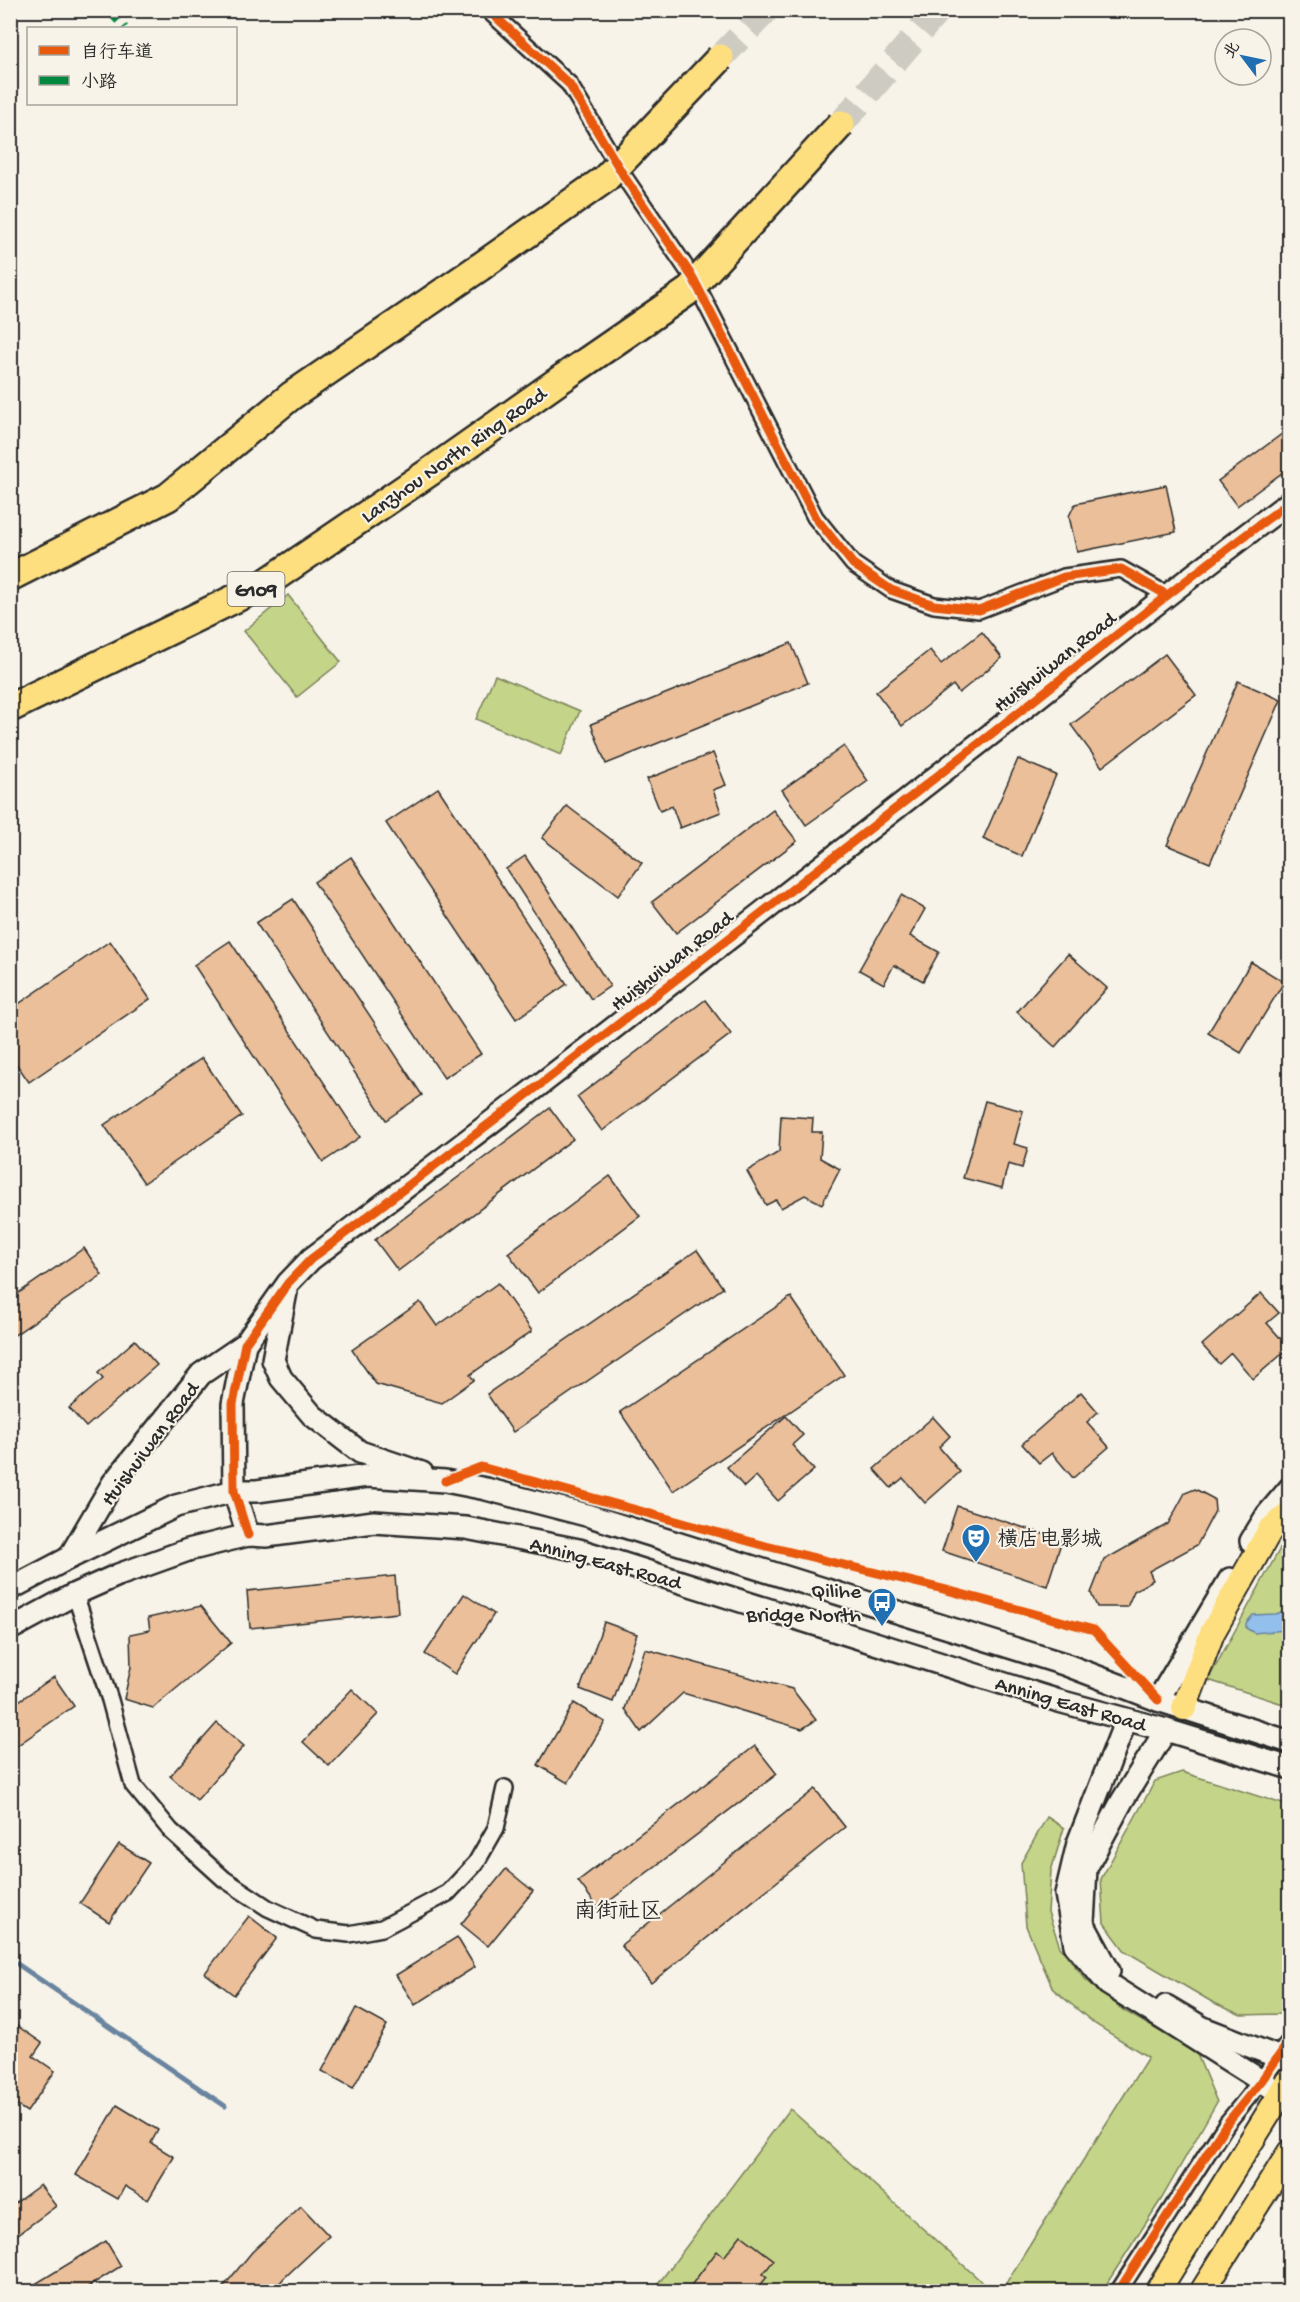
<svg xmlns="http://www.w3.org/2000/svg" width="1300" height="2302" viewBox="0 0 1300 2302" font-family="'Gochi Hand','LXGW WenKai TC',sans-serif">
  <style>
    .green { fill: #c4d488; stroke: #78805a; stroke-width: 1.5 }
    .water { fill: #93bfec; stroke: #69849f; stroke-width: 1.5 }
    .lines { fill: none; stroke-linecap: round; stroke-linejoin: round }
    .stream { stroke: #69849f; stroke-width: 5 }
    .building { fill: #eabf9a; stroke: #2b2b2b; stroke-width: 1.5 }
    .highway-tunnel { stroke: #cecbc2; stroke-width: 27; stroke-dasharray: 27 14; stroke-linecap: butt }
    .street-casing { stroke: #2b2b2b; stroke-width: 20 }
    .secondary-casing { stroke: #2b2b2b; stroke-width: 26 }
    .primary-casing { stroke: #2b2b2b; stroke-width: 28 }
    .highway-casing { stroke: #2b2b2b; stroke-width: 32 }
    .street { stroke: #f7f3e8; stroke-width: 15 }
    .secondary { stroke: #f7f3e8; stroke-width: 21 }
    .primary { stroke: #fedf80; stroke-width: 24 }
    .highway { stroke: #fedf80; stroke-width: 27 }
    .highway-bridge-casing { stroke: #2b2b2b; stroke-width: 32; stroke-linecap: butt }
    .highway-bridge { stroke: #fedf80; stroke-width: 27 }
    .quiet { stroke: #00873e; stroke-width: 8; stroke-dasharray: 15 8; stroke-linecap: butt }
    .cycleway-casing { stroke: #f7f3e8; stroke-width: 13 }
    .cycleway { stroke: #e8590c; stroke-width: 9 }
    .labels { text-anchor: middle; stroke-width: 4.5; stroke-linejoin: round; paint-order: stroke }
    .shield { fill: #f7f3e8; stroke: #686764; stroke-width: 1.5 }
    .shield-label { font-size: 20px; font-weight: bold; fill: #2b2b2b }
    .street-label { font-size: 21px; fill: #2b2b2b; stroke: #f7f3e8 }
    .poi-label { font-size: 21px; fill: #2b2b2b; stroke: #f7f3e8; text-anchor: start }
    .neighbourhood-label { font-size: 22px; fill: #2b2b2b; stroke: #f7f3e8 }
  </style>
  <rect width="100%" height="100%" fill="#f7f3e8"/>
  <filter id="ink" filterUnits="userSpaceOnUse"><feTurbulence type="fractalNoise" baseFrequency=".0167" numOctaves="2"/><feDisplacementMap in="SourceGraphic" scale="12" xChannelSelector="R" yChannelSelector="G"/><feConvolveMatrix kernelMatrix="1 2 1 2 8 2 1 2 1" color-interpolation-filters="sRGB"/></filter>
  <g filter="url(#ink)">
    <g class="green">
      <polygon points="288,595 341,662 297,697 244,631"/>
      <polygon points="495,675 580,711 561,755 476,719"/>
      <polygon points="1289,1532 1289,1706 1208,1680"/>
      <polygon points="1182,1772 1289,1806 1290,2011 1283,2014 1241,2015 1212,2002 1125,1951 1104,1923 1101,1879 1155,1781"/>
      <polygon points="1047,1817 1064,1828 1051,1871 1048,1912 1060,1947 1086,1980 1126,2012 1196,2052 1217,2102 1162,2198 1102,2291 1001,2291 1148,2057 1095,2024 1053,1989 1026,1926 1021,1863"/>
      <polygon points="790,2109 992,2291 652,2292"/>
    </g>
    <polygon class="water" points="1289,1609 1289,1632 1285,1630 1254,1633 1246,1628 1246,1623 1253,1615 1276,1614"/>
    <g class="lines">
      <polyline class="stream" points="10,1959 225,2106"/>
    </g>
    <g class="building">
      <polygon points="1290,428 1290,467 1237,506 1218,481"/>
      <polygon points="1166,485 1176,532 1077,552 1069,516 1075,504"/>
      <polygon points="982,632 1002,658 959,693 953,685 902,726 876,692 930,650 941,664"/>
      <polygon points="791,643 808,683 606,764 591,724"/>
      <polygon points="1165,654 1196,695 1102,767 1071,725"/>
      <polygon points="1238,681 1281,700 1210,863 1167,845"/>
      <polygon points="844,746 868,781 806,825 782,790"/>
      <polygon points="713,753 726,785 713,790 721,812 680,828 672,806 660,811 647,779"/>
      <polygon points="1018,759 1056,775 1022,856 983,839"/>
      <polygon points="438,788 567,984 516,1019 386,823"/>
      <polygon points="567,806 642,863 618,896 542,838"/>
      <polygon points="773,810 797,841 676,933 652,902"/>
      <polygon points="525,856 610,986 591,999 506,869"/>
      <polygon points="351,857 481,1054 444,1078 314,882"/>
      <polygon points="901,895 925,909 910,936 939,952 923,981 894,965 884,984 859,970"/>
      <polygon points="293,899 422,1095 386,1120 256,923"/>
      <polygon points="110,941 150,999 29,1082 10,1055 10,1010"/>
      <polygon points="230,941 360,1137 323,1162 194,965"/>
      <polygon points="1068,954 1107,988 1055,1047 1017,1012"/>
      <polygon points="1251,962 1284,982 1241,1053 1208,1033"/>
      <polygon points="705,1000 731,1034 602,1131 577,1097"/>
      <polygon points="202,1058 242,1116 144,1183 104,1125"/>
      <polygon points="985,1101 1023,1111 1014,1144 1028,1148 1022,1168 1008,1164 1002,1188 963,1178"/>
      <polygon points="550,1108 573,1139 398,1271 375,1240"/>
      <polygon points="781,1116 813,1118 812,1132 822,1132 820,1158 840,1169 822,1204 805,1195 781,1208 776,1200 766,1205 747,1171 779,1152"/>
      <polygon points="610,1176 640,1216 538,1293 508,1253"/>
      <polygon points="84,1248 102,1275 10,1338 10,1299"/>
      <polygon points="697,1250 723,1288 513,1432 487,1394"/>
      <polygon points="498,1283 532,1331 470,1375 474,1380 442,1403 376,1384 352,1350 420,1302 437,1326"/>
      <polygon points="1261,1293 1279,1313 1267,1323 1289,1348 1253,1379 1231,1353 1219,1364 1202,1345"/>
      <polygon points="791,1297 844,1375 673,1491 620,1412"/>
      <polygon points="135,1340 157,1365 86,1427 69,1408 103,1379 98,1373"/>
      <polygon points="1081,1392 1098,1412 1087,1422 1109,1447 1073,1478 1052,1453 1039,1463 1022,1444"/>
      <polygon points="786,1416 803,1435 792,1445 814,1470 778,1501 756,1476 744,1487 727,1467"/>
      <polygon points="933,1417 950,1436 939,1447 960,1472 925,1503 903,1478 891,1488 874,1469"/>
      <polygon points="1195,1489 1214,1499 1215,1511 1197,1545 1149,1571 1153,1580 1134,1591 1127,1607 1097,1607 1091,1593 1104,1560 1168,1524 1185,1493"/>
      <polygon points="957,1506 1062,1540 1047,1586 942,1551"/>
      <polygon points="395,1576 398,1613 250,1628 247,1591"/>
      <polygon points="464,1594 494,1614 455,1674 425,1654"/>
      <polygon points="201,1606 231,1643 153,1708 124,1699 131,1667 130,1634 150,1630 148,1618"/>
      <polygon points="604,1622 637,1634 613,1702 580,1689"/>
      <polygon points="645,1649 792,1689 816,1720 802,1729 683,1693 641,1732 625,1709"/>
      <polygon points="54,1677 74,1706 15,1747 10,1740 10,1707"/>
      <polygon points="352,1689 378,1714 329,1766 303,1742"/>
      <polygon points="574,1703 605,1722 568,1783 538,1765"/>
      <polygon points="217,1723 244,1746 197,1800 170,1776"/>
      <polygon points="755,1746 777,1774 599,1909 578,1881"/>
      <polygon points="815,1789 845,1827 651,1983 621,1945"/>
      <polygon points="119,1844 149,1863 109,1922 80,1903"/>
      <polygon points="506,1869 533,1891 488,1946 461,1924"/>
      <polygon points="249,1916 277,1938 234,1995 205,1973"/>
      <polygon points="457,1937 475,1967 415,2005 396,1975"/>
      <polygon points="356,2008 387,2025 353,2088 322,2071"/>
      <polygon points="10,2021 42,2043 33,2056 55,2071 27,2112 10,2101"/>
      <polygon points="117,2105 158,2130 151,2143 174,2157 148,2200 125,2186 118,2199 76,2175"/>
      <polygon points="40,2185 56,2206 10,2240 10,2207"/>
      <polygon points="301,2206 329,2236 284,2278 272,2292 219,2292 252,2252"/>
      <polygon points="741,2235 774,2260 763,2274 767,2277 755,2292 686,2292 717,2251 724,2257"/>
      <polygon points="106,2241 121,2266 80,2292 22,2292"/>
    </g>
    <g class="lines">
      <g class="highway-tunnel">
        <polyline points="720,58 766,10"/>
        <polyline points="841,124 938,10"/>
      </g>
      <g class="street-casing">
        <g id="street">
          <polyline points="488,10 569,84 625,178 693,278 815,517 853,564 891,590 934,605 979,610 1064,577 1121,569 1167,595"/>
          <polyline points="75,1594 110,1700 133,1785 171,1831 224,1879 268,1908 316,1930 349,1934 382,1928 448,1893 476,1863 496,1828 505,1788"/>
          <polyline points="1118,2292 1227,2123 1262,2080 1290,2040"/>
        </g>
      </g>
      <g class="secondary-casing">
        <g id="secondary">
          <polyline points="286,1292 273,1360 281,1378 312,1415 360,1452 422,1473"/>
          <path d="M248,1535L234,1491L233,1404L245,1344L288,1283L311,1259C541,1086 768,908 995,731C1093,654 1189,576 1290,502"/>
          <polyline points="1251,1541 1267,1515 1290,1488"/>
          <polyline points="69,1558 113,1483 201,1374 245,1344"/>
          <polyline points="10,1589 69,1558 176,1506 234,1491 257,1491 367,1476 445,1481 486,1489 590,1516 1064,1664 1158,1700 1290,1742"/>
          <polyline points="10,1629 75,1594 118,1575 188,1550 248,1535 266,1536 374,1522 466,1528 579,1550 1059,1701 1166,1730 1290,1768"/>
          <polyline points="1158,1700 1230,1579"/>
          <polyline points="1126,1720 1078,1843 1066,1894 1075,1945 1108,1984 1290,2099"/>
          <polyline points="1109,1971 1083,1923 1086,1868 1122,1801 1166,1730"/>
          <polyline points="1166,2006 1203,2028 1278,2057 1290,2059"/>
        </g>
      </g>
      <g class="primary-casing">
        <g id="primary">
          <polyline points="1184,1708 1212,1633 1270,1530 1290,1513"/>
          <polyline points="1157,2292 1290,2079"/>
          <polyline points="1202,2292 1290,2152"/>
        </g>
      </g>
      <g class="highway-casing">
        <g id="highway">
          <polyline points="10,577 168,497 291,396 480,267"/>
          <polyline points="10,708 263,585 431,471 564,377"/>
        </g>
      </g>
      <use href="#street" class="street"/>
      <use href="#secondary" class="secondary"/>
      <use href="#primary" class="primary"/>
      <use href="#highway" class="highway"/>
      <g class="highway-bridge-casing">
        <g id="highway-bridge">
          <polyline points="480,267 605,179 720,58"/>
          <polyline points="564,377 687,292 841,124"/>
        </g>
      </g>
      <use href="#highway-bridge" class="highway-bridge"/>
      <polyline class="quiet" points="108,10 125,28"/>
      <g class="cycleway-casing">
        <g id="cycleway">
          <polyline points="488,10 569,84 625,178 693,278 815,517 853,564 891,590 934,605 979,610 1064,577 1121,569 1167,595"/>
          <polyline points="445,1481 481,1467 766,1546 943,1589 1094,1630 1158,1700"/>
          <path d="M248,1535L234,1491L233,1404L245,1344L288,1283L311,1259C541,1086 768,908 995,731C1093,654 1189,576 1290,502"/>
          <polyline points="1118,2292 1227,2123 1262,2080 1290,2040"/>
        </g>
      </g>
      <use href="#cycleway" class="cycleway"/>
    </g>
  </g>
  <defs>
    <g id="theatre-pin" transform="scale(1.5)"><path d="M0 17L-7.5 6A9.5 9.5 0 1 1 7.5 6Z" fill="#1f6fb2" stroke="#f7f3e8"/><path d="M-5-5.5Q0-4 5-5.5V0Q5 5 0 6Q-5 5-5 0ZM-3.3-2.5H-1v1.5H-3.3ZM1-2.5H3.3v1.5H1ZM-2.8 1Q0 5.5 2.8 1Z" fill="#fff"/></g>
    <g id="bus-pin" transform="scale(1.5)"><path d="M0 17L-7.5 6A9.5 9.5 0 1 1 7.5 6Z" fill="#1f6fb2" stroke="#f7f3e8"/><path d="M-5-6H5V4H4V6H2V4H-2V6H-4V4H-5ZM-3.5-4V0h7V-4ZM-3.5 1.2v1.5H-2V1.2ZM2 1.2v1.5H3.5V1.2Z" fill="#fff"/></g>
  </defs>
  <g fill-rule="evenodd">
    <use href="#theatre-pin" x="976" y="1538"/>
    <use href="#bus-pin" x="882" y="1602"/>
  </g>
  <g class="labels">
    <rect class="shield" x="227.5" y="572" width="57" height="34" rx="4.5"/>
    <g class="shield-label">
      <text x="256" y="596">G109</text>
    </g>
    <g class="street-label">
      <text transform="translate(453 454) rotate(-35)" y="7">Lanzhou North Ring Road</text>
      <text transform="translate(1054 661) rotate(-38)" y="7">Huishuiwan Road</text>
      <text transform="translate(671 960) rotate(-38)" y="7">Huishuiwan Road</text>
      <text transform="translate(149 1443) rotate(-53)" y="7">Huishuiwan Road</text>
      <text transform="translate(606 1562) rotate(15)" y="7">Anning East Road</text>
      <text transform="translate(1071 1703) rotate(16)" y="7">Anning East Road</text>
    </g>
    <g class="poi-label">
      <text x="997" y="1545">横店电影城</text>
      <text x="861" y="1597" text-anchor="end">Qilihe<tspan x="861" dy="24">Bridge North</tspan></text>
    </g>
    <g class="neighbourhood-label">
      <text x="618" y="1917">南街社区</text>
    </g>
  </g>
  <rect width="1300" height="2302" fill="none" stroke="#f7f3e8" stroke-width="36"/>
  <rect x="18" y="18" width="1264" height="2266" fill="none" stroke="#2b2b2b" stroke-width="2" filter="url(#ink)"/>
  <rect x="27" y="27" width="210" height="78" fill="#f7f3e8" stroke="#a5a39c" stroke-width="1.5"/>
  <rect x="39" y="46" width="30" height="9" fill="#e8590c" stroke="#a5a39c" stroke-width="1.5"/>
  <text x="81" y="57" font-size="18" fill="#2b2b2b">自行车道</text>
  <rect x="39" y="76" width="30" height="9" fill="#00873e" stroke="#a5a39c" stroke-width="1.5"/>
  <text x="81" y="87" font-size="18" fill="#2b2b2b">小路</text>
  <g transform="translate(1243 57) rotate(302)"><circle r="28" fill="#f7f3e8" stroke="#a5a39c" stroke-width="1.5"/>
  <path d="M0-4.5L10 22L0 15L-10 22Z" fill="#1f6fb2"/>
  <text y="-9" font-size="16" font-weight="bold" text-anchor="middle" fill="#2b2b2b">北</text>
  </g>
</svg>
